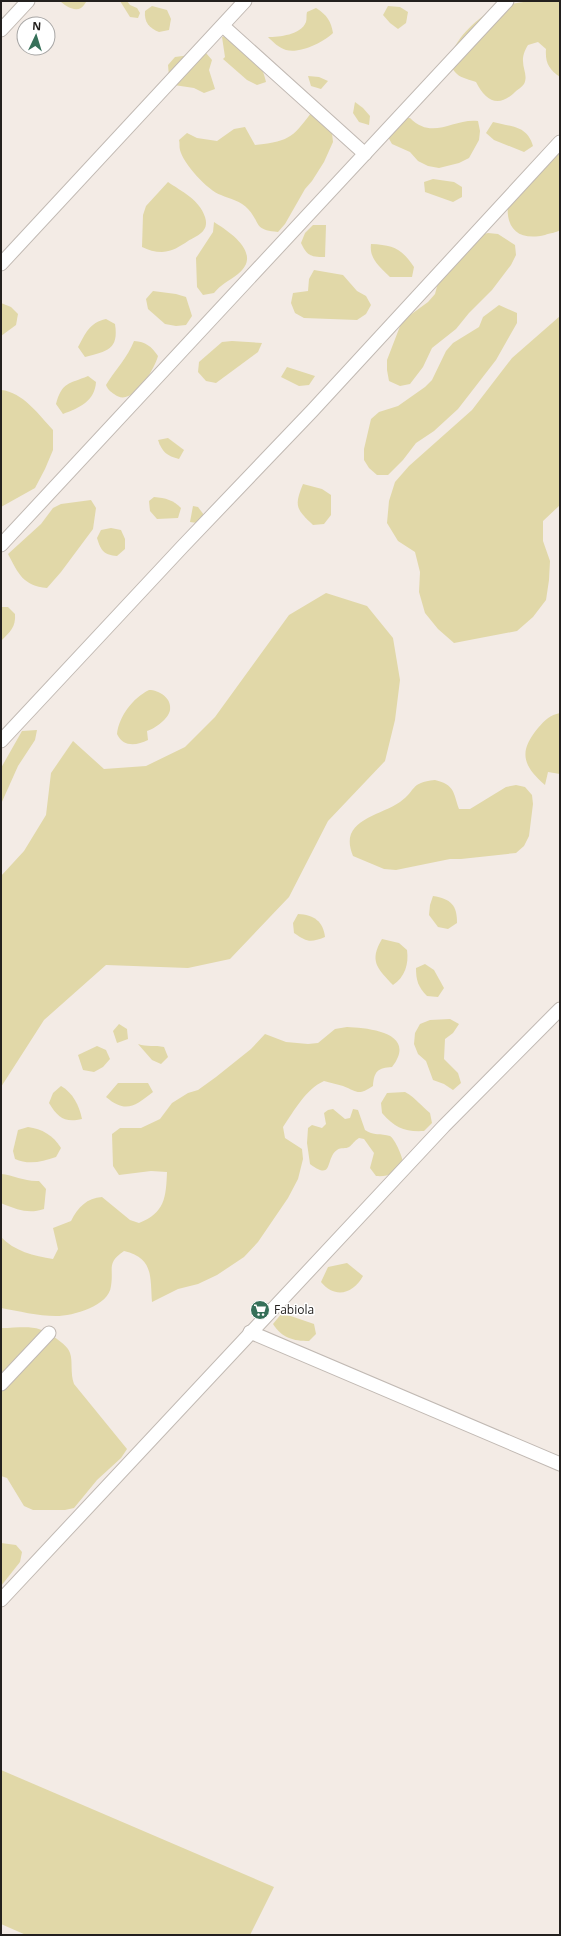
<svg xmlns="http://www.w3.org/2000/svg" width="561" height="1936" viewBox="0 0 561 1936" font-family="'Open Sans',sans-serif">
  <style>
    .green { fill: #e1d8a8 }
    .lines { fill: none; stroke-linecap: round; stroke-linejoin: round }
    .street-casing { stroke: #c1b9b3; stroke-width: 15 }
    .street { stroke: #fff; stroke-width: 13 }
    .labels { text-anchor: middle; stroke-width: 3; stroke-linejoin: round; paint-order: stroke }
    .poi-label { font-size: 12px; fill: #23201e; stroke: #fff; text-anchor: start }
  </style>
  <rect width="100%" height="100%" fill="#f3ebe5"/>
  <g class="green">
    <path d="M60,1H87C85,3 83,7 81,8C74,12 64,5 60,1Z"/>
    <polygon points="120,1 127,1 130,5 137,8 140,13 138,18 130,17"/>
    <path d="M531,1H560V77C549,69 545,63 546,49L538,42L528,45C516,64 530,72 524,84C522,87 517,90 515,92C498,109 485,100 476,82C471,80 461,78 457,74C435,55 477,18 492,10C503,4 519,3 531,1Z"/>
    <path d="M152,6L167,10L171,19L169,30L159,32C149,28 144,22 145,11Z"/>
    <polygon points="388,6 400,7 408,12 406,23 398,29 390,23 383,15"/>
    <path d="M316,8C327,15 331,21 333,33C324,42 300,54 286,50C279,48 273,42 268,37C279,37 301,35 306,22C307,19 306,15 307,12Z"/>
    <path d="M231,34C247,46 262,61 266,82L257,85L247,80L223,59L225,57L222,37Z"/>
    <polygon points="206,53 212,60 209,70 215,89 204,93 194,88 174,85 169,76 168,65 175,57"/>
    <polygon points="308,76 319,77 328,81 321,89 311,86"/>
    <polygon points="355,102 363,108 370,116 369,125 359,122 353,113"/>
    <path d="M315,108L332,133L333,142L324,162L312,181L305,189L285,224L278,232C253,230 261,223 248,209C241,201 230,199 221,195C208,191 183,163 180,150C179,147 180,143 179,140L187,133L197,138L217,141L234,129L245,127L255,145C293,141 293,136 315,108Z"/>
    <path d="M400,118H410C433,141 453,118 478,121L480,131L479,140L469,158L459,163L439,168L428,166L418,161L410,152L392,144L384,130Z"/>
    <path d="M493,122C511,127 527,125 533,146L524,152L494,140L486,133Z"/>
    <path d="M560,140V230C556,233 550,233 545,235C520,241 505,230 508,203Z"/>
    <polygon points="433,179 454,182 462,187 462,197 453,202 425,192 424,182"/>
    <path d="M168,182C181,191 200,200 205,217C210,232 196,236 188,241C179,247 173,251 162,252C155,252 148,250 142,247L143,215L146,206Z"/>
    <path d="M214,222C230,232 263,254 238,274C229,281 221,284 214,293L203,295L197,287L196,258L213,232Z"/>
    <path d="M313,225H326L325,257C311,257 307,256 301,243L305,233Z"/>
    <polygon points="488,233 498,234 515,245 516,255 511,265 492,290 469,313 456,329 432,348 423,367 410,384 400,386 389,381 387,370 387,360 402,321 428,302 435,294 443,264 468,238"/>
    <path d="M371,244C393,245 401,248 414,267L412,277H390C380,267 369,259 371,244Z"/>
    <polygon points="314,270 343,275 357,291 366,296 371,305 366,314 357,320 304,318 295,313 291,303 293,293 308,291 309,279"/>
    <polygon points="153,291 176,294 186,297 192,316 186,325 176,326 165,324 148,309 146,299"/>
    <polygon points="1,303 11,307 18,314 16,325 1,336"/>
    <polygon points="499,305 517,313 517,323 496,360 458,409 434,431 416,443 403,460 388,475 377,475 369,468 364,460 364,449 371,419 379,412 398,406 425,387 432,380 446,351 453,343 479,327 483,317"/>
    <polygon points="560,316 560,505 543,521 543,541 550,561 549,580 546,600 533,617 517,631 454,643 438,629 425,613 419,592 420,572 415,552 398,541 387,523 389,501 395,482 409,466 472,410 512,358"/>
    <path d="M106,319L115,324C119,350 107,351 85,357L78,347C86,333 89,323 106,319Z"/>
    <path d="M134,341C146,342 151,346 158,356C154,370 132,409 114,394C110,391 108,390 106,385C115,370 128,357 134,341Z"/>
    <polygon points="232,341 262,343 258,352 216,383 206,381 198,372 199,362 222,342"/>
    <polygon points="287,367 315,376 309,385 299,386 281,377"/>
    <path d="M88,376L96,382C95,401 79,408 63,414L56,404C62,382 69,384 88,376Z"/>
    <path d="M1,390C23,392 39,415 53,430V450L45,469L35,488L1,507Z"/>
    <path d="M168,438L184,450L179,459C167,456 162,452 158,440Z"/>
    <path d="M303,484L322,489L331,495V515L324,524L313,525C296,509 294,506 303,484Z"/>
    <path d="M154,497C166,498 173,500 181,508L178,518L157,519L150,511L149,501Z"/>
    <path d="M91,500L96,508L93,529L61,572L47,588C23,586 18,573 8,554L41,524L53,508L61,504Z"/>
    <polygon points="193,506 198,507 204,515 197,523 190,522"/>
    <path d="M111,528L121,530L125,539V549L117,556C104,555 101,551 97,538L101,530Z"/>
    <polygon points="326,593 367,606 393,638 400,680 395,720 385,761 328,821 289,897 230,959 188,968 106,965 44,1020 1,1087 1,876 24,851 46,815 51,773 73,741 104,769 146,766 185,747 215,717 289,615"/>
    <path d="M1,607H8L15,614C16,627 10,632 1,641Z"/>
    <path d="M149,690C159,690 172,698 170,710C169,718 155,729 147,731L148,740C136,746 123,747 117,734C119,716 133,698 149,690Z"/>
    <path d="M560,713V774L548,772L545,785C523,766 518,752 538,728C545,720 550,715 560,713Z"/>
    <polygon points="37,730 35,740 18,766 1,804 1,768 22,731"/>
    <path d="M435,780C455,785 453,792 459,809H470L506,787L516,785L525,787L532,795L533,804L529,836L524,846L516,853L461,859H450L396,870L384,869L353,856C338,820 378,817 400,802C417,790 409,783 435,780Z"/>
    <path d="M433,896C451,899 457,905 457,923L448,929L438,927L429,915L430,905Z"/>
    <path d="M298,914C314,915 323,921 325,937C310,943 307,942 294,933L293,923Z"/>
    <path d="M382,939L399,943L407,950C409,964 405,977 393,985C377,968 369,961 382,939Z"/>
    <path d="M425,964L434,970L444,988L438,997L427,996C418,987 416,980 416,968Z"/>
    <polygon points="450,1019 459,1024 453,1033 445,1039 444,1059 458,1073 461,1083 453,1090 444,1084 433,1080 426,1061 418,1054 414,1044 415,1033 420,1024 430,1020"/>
    <polygon points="119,1024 127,1029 128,1039 117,1043 113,1031"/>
    <path d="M347,1027C370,1028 418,1033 392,1067C378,1068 374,1071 373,1086C358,1096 358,1092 343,1086C337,1084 330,1083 324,1081C306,1089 294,1111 283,1127L285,1138L302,1149L303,1159L298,1179L288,1198L258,1242L244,1257L217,1275L198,1284L178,1289L152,1302C150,1277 154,1258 124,1251C106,1263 114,1268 111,1286C109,1306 73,1316 56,1316C38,1316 18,1311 1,1308V1237C14,1251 34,1256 53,1259L58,1249L53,1228L71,1221C78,1207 87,1198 102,1197L130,1220L139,1223C165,1213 166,1197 167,1172L151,1171L119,1175L113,1166L112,1134L120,1128H141L160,1119L172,1103L188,1093L198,1090L216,1077L251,1049L265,1034L286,1042L308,1044L318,1043L335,1029Z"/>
    <path d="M138,1044C147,1047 155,1045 164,1047L168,1057L161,1064L152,1060Z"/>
    <polygon points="97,1046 106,1050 110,1059 103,1067 94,1072 83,1070 78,1055"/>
    <path d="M118,1083H148L153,1092C135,1106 126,1114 106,1097Z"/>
    <path d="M61,1086C73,1093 79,1105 82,1119C65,1123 58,1118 49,1103L53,1093Z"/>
    <path d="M405,1092C416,1098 421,1106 430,1113L432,1123L424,1131C405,1132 395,1128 382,1113L381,1103L387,1093Z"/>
    <path d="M333,1109L345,1119L350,1118L353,1109L358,1110L365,1130C373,1136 381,1133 390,1136C395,1139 404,1159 403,1165C394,1173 389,1177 376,1176L370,1168L374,1153L364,1139L359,1138C354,1141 353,1144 349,1147C346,1149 341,1147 337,1150C325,1158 334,1182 310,1164L307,1143L308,1128L312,1125L322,1128L326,1124L324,1113L328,1110Z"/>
    <path d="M28,1127C42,1129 53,1135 61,1148L56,1157C42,1162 28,1165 15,1159L13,1151L18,1130Z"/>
    <path d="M1,1174C14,1175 25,1182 39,1181L46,1189L44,1209C29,1214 18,1210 3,1204L1,1203Z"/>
    <path d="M347,1263L363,1276C353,1294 335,1299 321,1282L328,1267Z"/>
    <path d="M282,1313L314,1324L316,1334L309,1341C293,1341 282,1338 273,1324Z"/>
    <path d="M1,1328C25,1328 37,1323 57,1339C62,1343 68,1347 70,1353C73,1361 70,1373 74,1384L127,1449L121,1458L97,1480L74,1508L65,1510H33L24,1506L7,1478L1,1476Z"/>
    <polygon points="1,1543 16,1545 22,1552 20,1562 1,1586"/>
    <polygon points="1,1770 274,1887 250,1935 26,1935 1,1924"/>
  </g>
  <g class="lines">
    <g class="street-casing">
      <g id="street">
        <polyline points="223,26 365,154"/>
        <polyline points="1,30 28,1"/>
        <polyline points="1,264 245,1"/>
        <polyline points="1,545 507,1"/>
        <polyline points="1,741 183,546 312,411 560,142"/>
        <polyline points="250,1332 560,1464"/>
        <polyline points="1,1384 49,1333"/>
        <polyline points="1,1600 444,1126 560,1009"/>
      </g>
    </g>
    <use href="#street" class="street"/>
  </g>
  <defs>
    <g id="supermarket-disc" transform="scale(1)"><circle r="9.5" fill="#367059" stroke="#fff"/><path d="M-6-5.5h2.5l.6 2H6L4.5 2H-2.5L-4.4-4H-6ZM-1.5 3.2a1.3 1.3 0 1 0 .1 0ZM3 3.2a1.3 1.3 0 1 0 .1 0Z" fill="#fff"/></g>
  </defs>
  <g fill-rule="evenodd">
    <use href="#supermarket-disc" x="260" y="1310"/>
  </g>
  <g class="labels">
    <g class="poi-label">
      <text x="274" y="1314">Fabiola</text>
    </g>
  </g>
  <rect width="561" height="1936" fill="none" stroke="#23201e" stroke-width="4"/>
  <g transform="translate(36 36) rotate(4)"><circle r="19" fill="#ffffff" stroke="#a7a6a5"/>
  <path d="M0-3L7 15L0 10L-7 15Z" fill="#367059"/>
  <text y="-6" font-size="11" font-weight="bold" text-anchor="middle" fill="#23201e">N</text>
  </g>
</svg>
